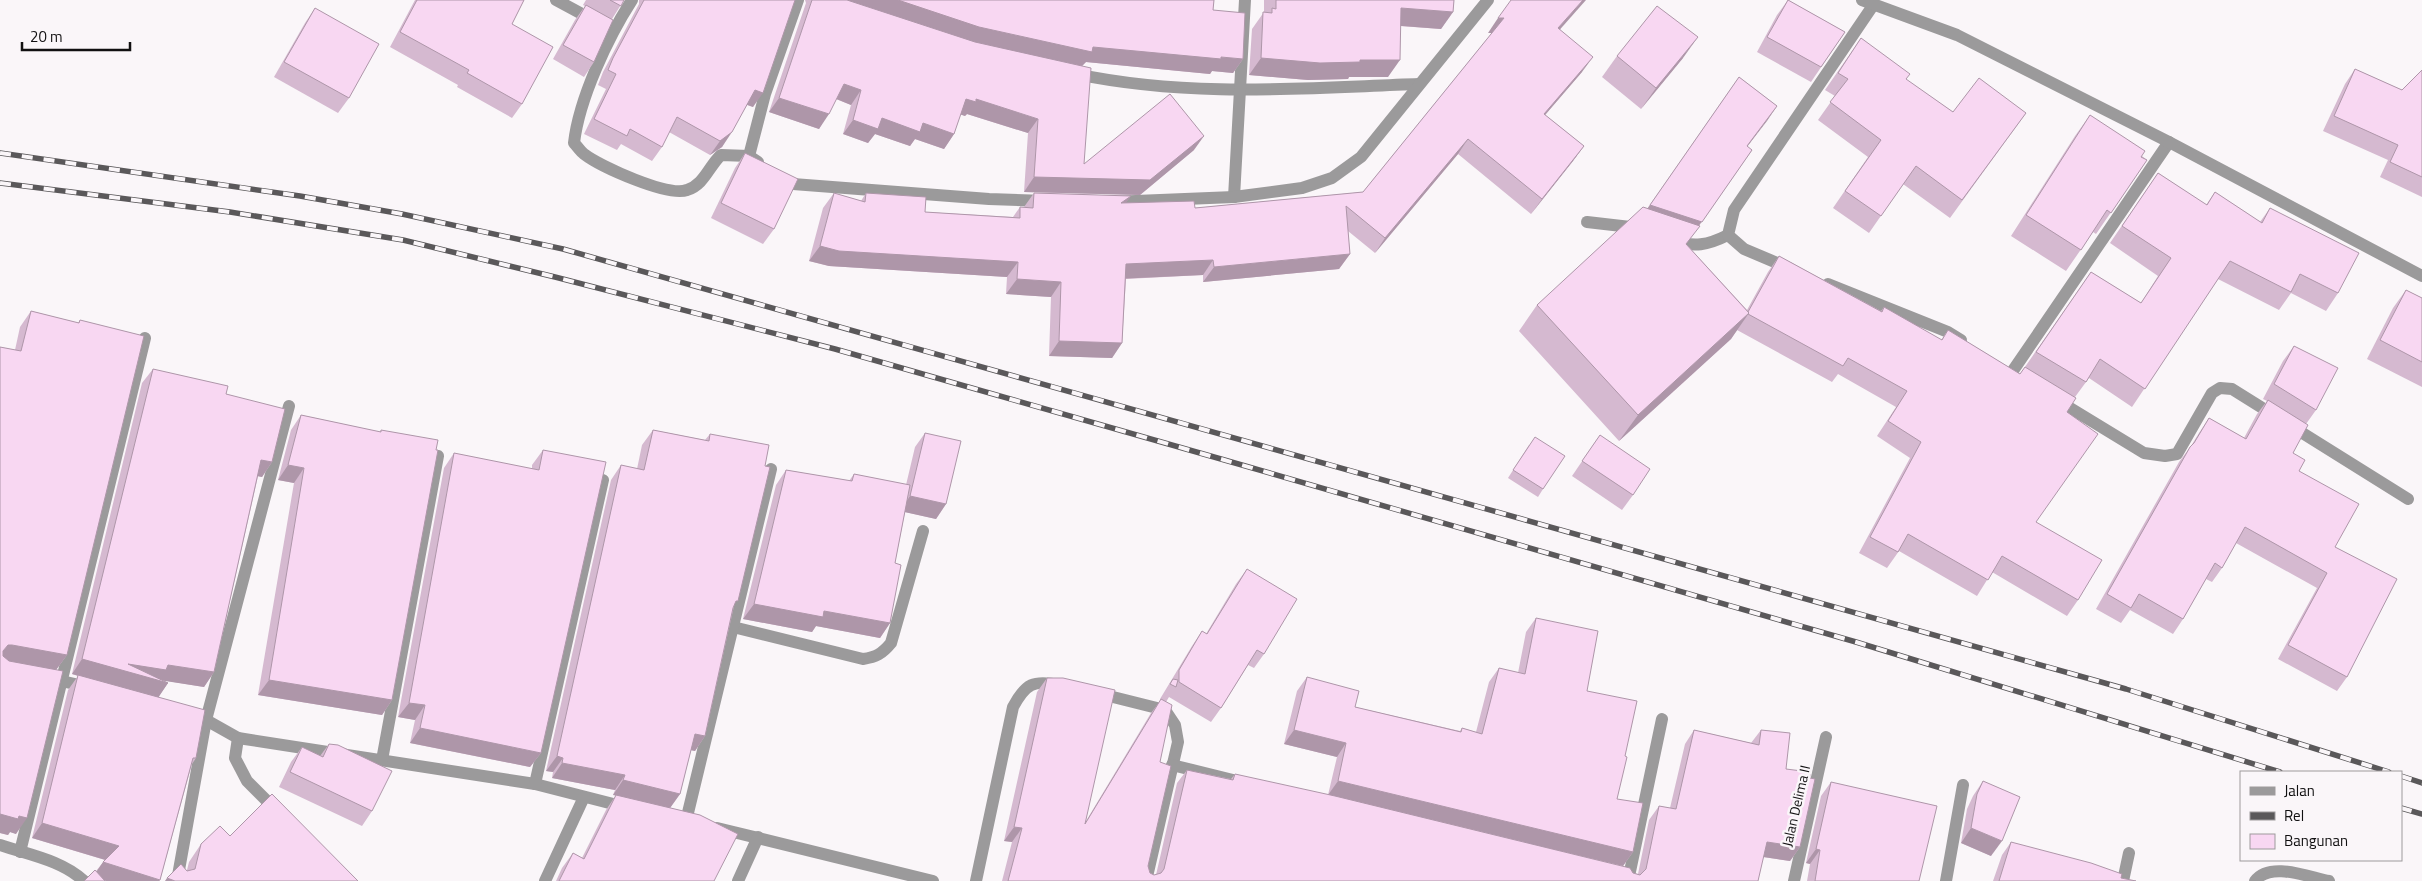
<svg xmlns="http://www.w3.org/2000/svg" width="2422" height="881" viewBox="0 0 2422 881" font-family="'Titillium Web',sans-serif">
  <style>
    .lines { fill: none; stroke-linecap: round; stroke-linejoin: round }
    .minor { stroke: #9b9a9b; stroke-width: 12 }
    .tertiary { stroke: #9b9a9b; stroke-width: 12 }
    .rail-casing { stroke: #5a585a; stroke-width: 5.5 }
    .rail { stroke: #faf6f9; stroke-width: 4; stroke-dasharray: 11; stroke-linecap: butt }
    .wall { fill: #d5b9d0 }
    .shaded-wall { fill: #ae96a9 }
    .building { fill: #f8d7f2; stroke: #ae96a9 }
    .labels { text-anchor: middle; stroke-width: 5; stroke-linejoin: round; paint-order: stroke }
    .street-label { font-size: 14px; fill: #111011; stroke: #faf6f9 }
  </style>
  <rect width="100%" height="100%" fill="#faf6f9"/>
  <g class="lines">
    <g class="minor">
      <polyline points="556,0 595,21"/>
      <path d="M632,0C608,37 579,99 574,143C577,146 580,151 584,154C601,167 668,197 687,190C704,185 709,166 721,155L749,156L758,162"/>
      <path d="M1076,74C1191,98 1302,88 1419,84"/>
      <polyline points="749,156 765,94 798,0"/>
      <polyline points="780,178 793,184 989,199 1046,201"/>
      <polyline points="1234,197 1245,0"/>
      <polyline points="1111,202 1234,197 1302,188 1332,178 1361,157 1488,0"/>
      <polyline points="1587,222 1639,228"/>
      <path d="M1672,240C1694,248 1708,245 1728,235"/>
      <polyline points="1789,268 1744,249 1728,235 1734,210 1874,4"/>
      <polyline points="1828,284 1948,332 1961,340"/>
      <polyline points="2012,372 2169,142"/>
      <polyline points="2057,400 2144,453 2165,456 2177,454 2212,393 2220,388 2232,389 2408,499"/>
      <path d="M733,627L863,659C876,657 882,654 891,643L923,531"/>
      <polyline points="44,677 88,687"/>
      <polyline points="1097,693 1165,710 1175,725 1178,742 1146,881"/>
      <polyline points="189,716 206,720 238,738 535,784 625,807"/>
      <polyline points="238,738 235,758 247,781 278,812"/>
      <polyline points="382,760 438,456"/>
      <polyline points="1172,765 1233,780"/>
      <polyline points="535,784 603,480"/>
      <polyline points="686,821 771,469"/>
      <polyline points="717,828 933,881"/>
      <path d="M0,845C29,855 61,860 84,881"/>
      <polyline points="20,852 145,338"/>
      <polyline points="177,881 206,720 289,406"/>
      <polyline points="545,881 584,797"/>
      <polyline points="738,881 758,837"/>
      <path d="M976,881L1013,707C1026,683 1033,680 1060,685"/>
      <polyline points="1628,881 1662,719"/>
      <polyline points="1794,881 1826,737"/>
      <polyline points="1946,881 1963,785"/>
      <polyline points="2123,881 2129,853"/>
      <path d="M2255,881C2270,861 2308,877 2329,881"/>
    </g>
    <polyline class="tertiary" points="1862,0 1957,35 2169,142 2422,276"/>
    <g class="rail-casing">
      <g id="rail">
        <polyline points="0,153 300,196 402,214 563,249 2126,689 2389,772"/>
        <polyline points="0,183 230,212 403,240 555,277 835,349 1221,459 1856,642 2280,772"/>
        <polyline points="2401,776 2422,783"/>
        <polyline points="2401,808 2422,814"/>
      </g>
    </g>
    <use href="#rail" class="rail"/>
  </g>
  <g class="wall">
    <polygon points="415,0 524,0 512,24 522,104 512,118 457,87 458,85 390,47"/>
    <polygon points="586,0 624,0 612,19 594,62 584,77 553,59 575,20 585,6 583,5"/>
    <polygon points="639,0 795,0 753,107 747,105 722,147 710,155 669,132 662,147 652,161 621,144 617,150 584,134 606,89 598,85 603,72 639,4"/>
    <polygon points="805,0 1214,0 1213,10 1243,59 1233,73 1212,71 1210,74 1086,62 1082,66 1084,164 1194,150 1140,195 1024,192 1028,133 967,114 965,116 960,114 954,134 944,149 915,139 910,146 875,134 868,143 843,134 851,105 836,99 819,129 769,112 806,3"/>
    <polygon points="1264,0 1454,0 1453,12 1441,29 1400,26 1388,77 1349,77 1348,79 1308,80 1249,75 1252,29 1264,12"/>
    <polygon points="1788,0 1845,32 1811,82 1757,52 1777,15"/>
    <polygon points="315,8 349,98 338,113 274,77 305,23"/>
    <polygon points="1560,29 1582,72 1545,115 1584,146 1573,161 1531,214 1458,154 1375,253 1348,231 1350,254 1339,269 1203,282 1203,275 1126,279 1122,343 1112,358 1049,356 1051,297 1006,294 1007,277 829,266 809,261 823,208 834,193 861,201 866,193 925,212 1013,217 1020,207 1024,207 1034,193 1131,196 1125,203 1195,208 1363,192 1492,33 1488,33"/>
    <polygon points="1861,38 1906,80 1953,112 2026,113 1950,218 1903,184 1869,233 1833,208 1868,157 1818,120 1835,96 1825,90"/>
    <polygon points="1617,56 1683,58 1641,109 1602,77"/>
    <polygon points="2355,69 2402,90 2422,70 2422,197 2380,177 2388,160 2323,131 2345,84"/>
    <polygon points="1739,77 1777,106 1747,147 1686,244 1747,310 1768,272 1779,256 1881,311 1884,307 1941,340 1948,330 2020,374 2091,272 2141,303 2158,276 2110,243 2158,173 2206,205 2215,192 2260,222 2270,208 2338,293 2326,311 2291,293 2279,310 2218,279 2132,407 2089,378 2075,397 2067,412 2036,522 2078,600 2067,616 1992,572 1977,596 1899,551 1887,568 1859,553 1910,458 1877,436 1896,407 1838,374 1832,382 1737,330 1731,339 1619,441 1519,331 1537,305 1647,209"/>
    <polygon points="2090,115 2147,160 2096,234 2093,232 2066,271 2011,236 2075,136"/>
    <polygon points="745,153 774,229 763,244 711,218 735,168"/>
    <polygon points="2406,290 2422,298 2422,387 2367,359 2393,308"/>
    <polygon points="31,311 78,323 80,320 67,655 56,670 16,834 10,832 8,835 0,833 0,347 15,350 20,327"/>
    <polygon points="2294,346 2316,410 2306,424 2293,453 2299,471 2335,547 2347,677 2337,691 2278,659 2317,588 2236,543 2222,568 2212,582 2206,579 2183,619 2173,634 2130,610 2121,623 2096,609 2179,462 2191,446 2199,433 2209,418 2244,438 2257,414 2267,401 2263,399 2283,361"/>
    <polygon points="153,369 226,394 272,462 262,477 258,476 214,672 204,687 161,680 168,683 158,697 196,758 192,764 160,880 159,881 106,881 96,871 105,860 32,838 68,690 78,676 72,674 142,383"/>
    <polygon points="301,415 380,432 381,430 436,450 392,700 382,715 258,695 294,483 278,480 291,430"/>
    <polygon points="653,430 705,440 710,434 734,606 705,736 695,751 691,750 680,794 670,808 714,881 556,881 562,868 573,853 582,858 606,810 616,795 613,795 615,790 552,778 553,772 546,771 611,480 621,465 637,469 642,445"/>
    <polygon points="925,433 946,504 936,519 905,512 895,563 890,623 880,638 816,626 812,632 743,619 776,485 786,470 849,481 854,474 906,485 915,447"/>
    <polygon points="1600,435 1633,495 1622,510 1572,476"/>
    <polygon points="1529,445 1543,489 1538,497 1508,478"/>
    <polygon points="543,450 541,753 530,767 410,743 415,720 398,717 444,468 454,453 532,469 532,465"/>
    <polygon points="1247,569 1264,654 1254,668 1248,665 1221,708 1211,722 1169,697 1166,702 1148,866 1150,873 1154,875 1156,875 1177,783 1187,770 1231,779 1235,774 1638,874 1649,820 1659,806 1670,808 1685,744 1694,730 1751,743 1761,730 1786,769 1800,847 1790,861 1763,857 1758,881 1002,881 1012,842 1004,841 1037,692 1047,678 1086,821 1151,713 1161,700 1160,699 1192,646 1202,631 1206,634 1236,584"/>
    <polygon points="1536,618 1587,691 1625,756 1617,799 1633,852 1623,866 1328,795 1337,757 1284,744 1297,691 1307,677 1355,707 1460,731 1462,728 1476,732 1489,682 1499,668 1518,673 1526,632"/>
    <polygon points="329,744 372,811 362,826 279,787 291,762 302,747 320,756"/>
    <polygon points="1983,781 1991,856 1961,843 1967,809 1973,796"/>
    <polygon points="1831,782 1919,881 1807,881 1810,864 1806,863 1821,796"/>
    <polygon points="230,836 358,881 165,881 187,870 189,862 201,844"/>
    <polygon points="2011,842 2121,878 2136,881 1993,881 2002,855"/>
  </g>
  <g class="shaded-wall">
    <polygon points="845,0 898,0 1093,47 1243,59 1233,73 1212,71 1210,74 1086,62 1082,66 969,41"/>
    <polygon points="1583,0 1586,0 1548,43 1558,28"/>
    <polygon points="1401,8 1453,12 1441,29 1389,25"/>
    <polygon points="1498,18 1504,18 1494,33 1488,33"/>
    <polygon points="1698,37 1683,58 1641,109 1656,88"/>
    <polygon points="1593,57 1582,72 1533,129 1544,114"/>
    <polygon points="1261,58 1360,60 1400,60 1388,77 1349,77 1348,79 1308,80 1249,75"/>
    <polygon points="844,84 861,90 851,105 834,98"/>
    <polygon points="755,90 763,93 753,107 745,104"/>
    <polygon points="779,98 829,114 819,129 769,112"/>
    <polygon points="966,99 976,99 1038,119 1028,133 967,114 965,116 956,113"/>
    <polygon points="1777,106 1767,121 1736,161 1747,146"/>
    <polygon points="882,118 923,123 954,134 944,149 915,139 910,146 875,134 868,143 843,134 853,120"/>
    <polygon points="732,132 722,147 710,155 720,141"/>
    <polygon points="1204,136 1194,150 1140,195 1024,192 1034,177"/>
    <polygon points="1468,139 1458,154 1375,253 1385,238"/>
    <polygon points="1584,146 1573,161 1531,214 1542,199"/>
    <polygon points="1752,150 1668,270 1639,220 1650,205"/>
    <polygon points="1131,196 1120,211 1121,203"/>
    <polygon points="820,246 1018,262 1007,277 829,266 809,261"/>
    <polygon points="1350,254 1339,269 1203,282 1214,267"/>
    <polygon points="1213,260 1203,275 1116,279 1126,264"/>
    <polygon points="1017,279 1061,282 1051,297 1006,294"/>
    <polygon points="1749,313 1731,339 1619,441 1638,415"/>
    <polygon points="1059,341 1122,343 1112,358 1049,356"/>
    <polygon points="261,460 272,462 262,477 251,475"/>
    <polygon points="288,465 304,468 294,483 278,480"/>
    <polygon points="910,496 946,504 936,519 900,511"/>
    <polygon points="754,604 824,611 890,623 880,638 816,626 812,632 743,619"/>
    <polygon points="8,645 12,645 67,655 56,670 2,660 0,655"/>
    <polygon points="82,659 128,664 168,665 214,672 204,687 159,680 168,683 158,698 72,674"/>
    <polygon points="269,680 392,700 382,715 258,695"/>
    <polygon points="409,703 425,705 415,720 398,717"/>
    <polygon points="420,728 541,753 530,767 410,743"/>
    <polygon points="1294,730 1346,743 1337,757 1284,744"/>
    <polygon points="695,734 705,736 695,751 685,749"/>
    <polygon points="557,756 563,758 553,772 546,771"/>
    <polygon points="562,763 625,775 615,790 552,778"/>
    <polygon points="623,780 680,794 670,808 613,795"/>
    <polygon points="1338,781 1633,852 1623,866 1328,795"/>
    <polygon points="0,814 19,816 27,818 16,834 10,832 8,835 0,833"/>
    <polygon points="42,823 119,846 109,861 32,838"/>
    <polygon points="1014,827 1022,828 1012,842 1004,841"/>
    <polygon points="1971,828 2002,841 1991,856 1961,843"/>
    <polygon points="1767,842 1800,847 1790,861 1757,856"/>
    <polygon points="1816,849 1820,850 1810,864 1806,863"/>
    <polygon points="103,862 160,880 159,881 106,881 93,877"/>
    <polygon points="167,878 175,881 165,881"/>
  </g>
  <g class="building">
    <polygon points="417,0 524,0 512,24 553,47 522,104 467,73 469,70 400,32"/>
    <polygon points="610,0 624,0 621,6"/>
    <polygon points="644,0 795,0 763,93 755,90 732,132 720,141 677,117 662,147 630,129 627,136 594,119 616,74 608,70 613,58"/>
    <polygon points="812,0 847,0 975,42 1091,68 1084,164 1170,94 1204,136 1150,180 1034,177 1038,119 976,99 976,102 966,99 954,134 923,123 920,132 882,118 878,129 853,120 861,90 844,84 829,114 779,98"/>
    <polygon points="898,0 1214,0 1213,10 1245,13 1243,59 1221,57 1221,59 1093,47 1092,52 979,27"/>
    <polygon points="1276,0 1454,0 1453,12 1401,8 1400,60 1360,60 1360,62 1320,63 1261,58 1263,12 1272,13 1272,8 1276,9"/>
    <polygon points="1511,0 1583,0 1558,28 1593,57 1544,114 1584,146 1542,199 1468,139 1385,238 1346,206 1350,254 1214,267 1213,260 1126,264 1122,343 1059,341 1061,282 1017,279 1018,262 839,251 820,246 834,193 865,202 866,193 926,197 925,212 1020,218 1020,207 1033,208 1034,193 1131,196 1121,203 1194,201 1195,208 1363,192 1504,18 1498,18"/>
    <polygon points="1788,0 1845,32 1821,67 1767,37"/>
    <polygon points="586,5 613,20 594,62 563,45"/>
    <polygon points="1657,6 1698,37 1656,88 1617,56"/>
    <polygon points="315,8 379,44 349,98 284,62"/>
    <polygon points="1861,38 1910,74 1906,79 1953,112 1979,78 2026,113 1962,200 1916,166 1881,216 1845,191 1881,140 1830,102 1848,79 1838,73"/>
    <polygon points="2355,69 2402,90 2422,70 2422,177 2390,162 2398,145 2334,116"/>
    <polygon points="1739,77 1777,106 1747,146 1752,150 1702,222 1650,205"/>
    <polygon points="2090,115 2145,151 2141,157 2147,160 2111,213 2107,210 2081,250 2026,215"/>
    <polygon points="745,153 798,179 774,229 721,203"/>
    <polygon points="2158,173 2207,205 2215,192 2262,223 2270,208 2359,253 2338,293 2300,274 2291,292 2230,261 2145,389 2100,359 2086,382 2036,352 2091,272 2141,303 2171,258 2122,226"/>
    <polygon points="1643,207 1700,226 1686,244 1749,313 1638,415 1537,305"/>
    <polygon points="1779,256 1882,312 1884,307 1942,340 1948,330 2020,374 2025,367 2076,398 2067,412 2098,434 2036,522 2102,560 2078,600 2002,556 1988,580 1908,534 1898,552 1870,537 1921,442 1888,421 1907,391 1848,358 1843,366 1748,314 1749,313 1748,312"/>
    <polygon points="2406,290 2422,298 2422,362 2380,340"/>
    <polygon points="31,311 79,323 80,320 144,336 67,655 12,645 8,645 3,651 3,656 9,661 63,671 27,818 19,816 18,819 0,814 0,347 21,351"/>
    <polygon points="2294,346 2338,368 2316,410 2274,384"/>
    <polygon points="153,369 228,386 226,394 285,409 272,462 261,460 214,672 168,665 166,670 128,664 168,683 82,659"/>
    <polygon points="2268,400 2308,425 2293,453 2305,460 2299,471 2359,504 2335,547 2397,579 2347,677 2288,645 2327,573 2245,527 2222,568 2215,563 2183,619 2139,594 2131,608 2107,594 2190,447 2194,443 2209,418 2246,439"/>
    <polygon points="301,415 381,432 381,430 438,440 436,450 438,450 392,700 269,680 304,468 288,465"/>
    <polygon points="653,430 709,441 710,434 769,445 765,466 770,467 738,601 736,601 733,608 705,736 695,734 680,794 623,780 625,775 562,763 563,758 557,756 621,465 644,470"/>
    <polygon points="925,433 961,441 946,504 910,496"/>
    <polygon points="1600,435 1650,469 1633,495 1582,461"/>
    <polygon points="1535,437 1565,456 1543,489 1513,470"/>
    <polygon points="543,450 606,462 541,753 420,728 425,705 409,703 454,453 539,470"/>
    <polygon points="786,470 852,481 854,474 910,485 895,563 901,565 890,623 824,611 823,617 754,604"/>
    <polygon points="1247,569 1297,599 1264,654 1257,650 1221,708 1179,682 1179,670 1202,631 1207,634"/>
    <polygon points="1536,618 1598,631 1587,691 1637,701 1625,756 1627,757 1617,799 1643,803 1633,852 1338,781 1346,743 1294,730 1307,677 1359,691 1355,707 1461,732 1462,728 1482,734 1499,668 1525,674"/>
    <polygon points="78,675 205,710 196,758 193,758 160,880 103,862 119,846 42,823"/>
    <polygon points="1047,678 1063,678 1115,690 1085,824 1161,699 1172,705 1160,762 1171,766 1148,866 1150,873 1154,875 1161,873 1164,869 1187,770 1233,780 1235,774 1335,796 1630,868 1633,873 1640,875 1646,869 1659,806 1676,809 1694,730 1759,745 1761,730 1790,733 1786,769 1810,772 1810,778 1815,779 1800,847 1767,842 1758,881 1008,881 1022,828 1014,827"/>
    <polygon points="1173,679 1178,680 1176,687 1170,684"/>
    <polygon points="329,744 338,745 392,771 372,811 290,772 302,747 323,757"/>
    <polygon points="1983,781 2020,797 2002,841 1971,828 1977,794"/>
    <polygon points="1831,782 1937,806 1919,881 1815,881 1820,850 1816,849"/>
    <polygon points="272,794 358,881 175,881 167,878 181,864 187,871 195,869 201,844 220,826 230,836"/>
    <polygon points="616,795 700,815 738,834 714,881 559,881 573,853 584,859"/>
    <polygon points="2011,842 2091,863 2122,874 2121,878 2136,881 1999,881"/>
    <polygon points="95,870 105,881 84,881"/>
  </g>
  <g class="labels">
    <g class="street-label">
      <text transform="translate(1796 806) rotate(-77)" y="5">Jalan Delima II</text>
    </g>
  </g>
  <rect x="2240" y="771" width="162" height="90" fill="#faf6f9" stroke="#9d9a9c"/>
  <rect x="2250" y="787" width="25" height="8" fill="#9b9a9b" stroke="#9d9a9c"/>
  <text x="2284" y="796" font-size="15" fill="#111011">Jalan</text>
  <rect x="2250" y="812" width="25" height="8" fill="#5a585a" stroke="#9d9a9c"/>
  <text x="2284" y="821" font-size="15" fill="#111011">Rel</text>
  <rect x="2250" y="834" width="25" height="15" fill="#f8d7f2" stroke="#9d9a9c"/>
  <text x="2284" y="846" font-size="15" fill="#111011">Bangunan</text>
  <path d="M22 42v8h108v-8" fill="none" stroke="#111011" stroke-width="2.5"/>
  <text x="30" y="42" font-size="15" fill="#111011" stroke="#faf6f9" stroke-width="4" paint-order="stroke">20 m</text>
</svg>
